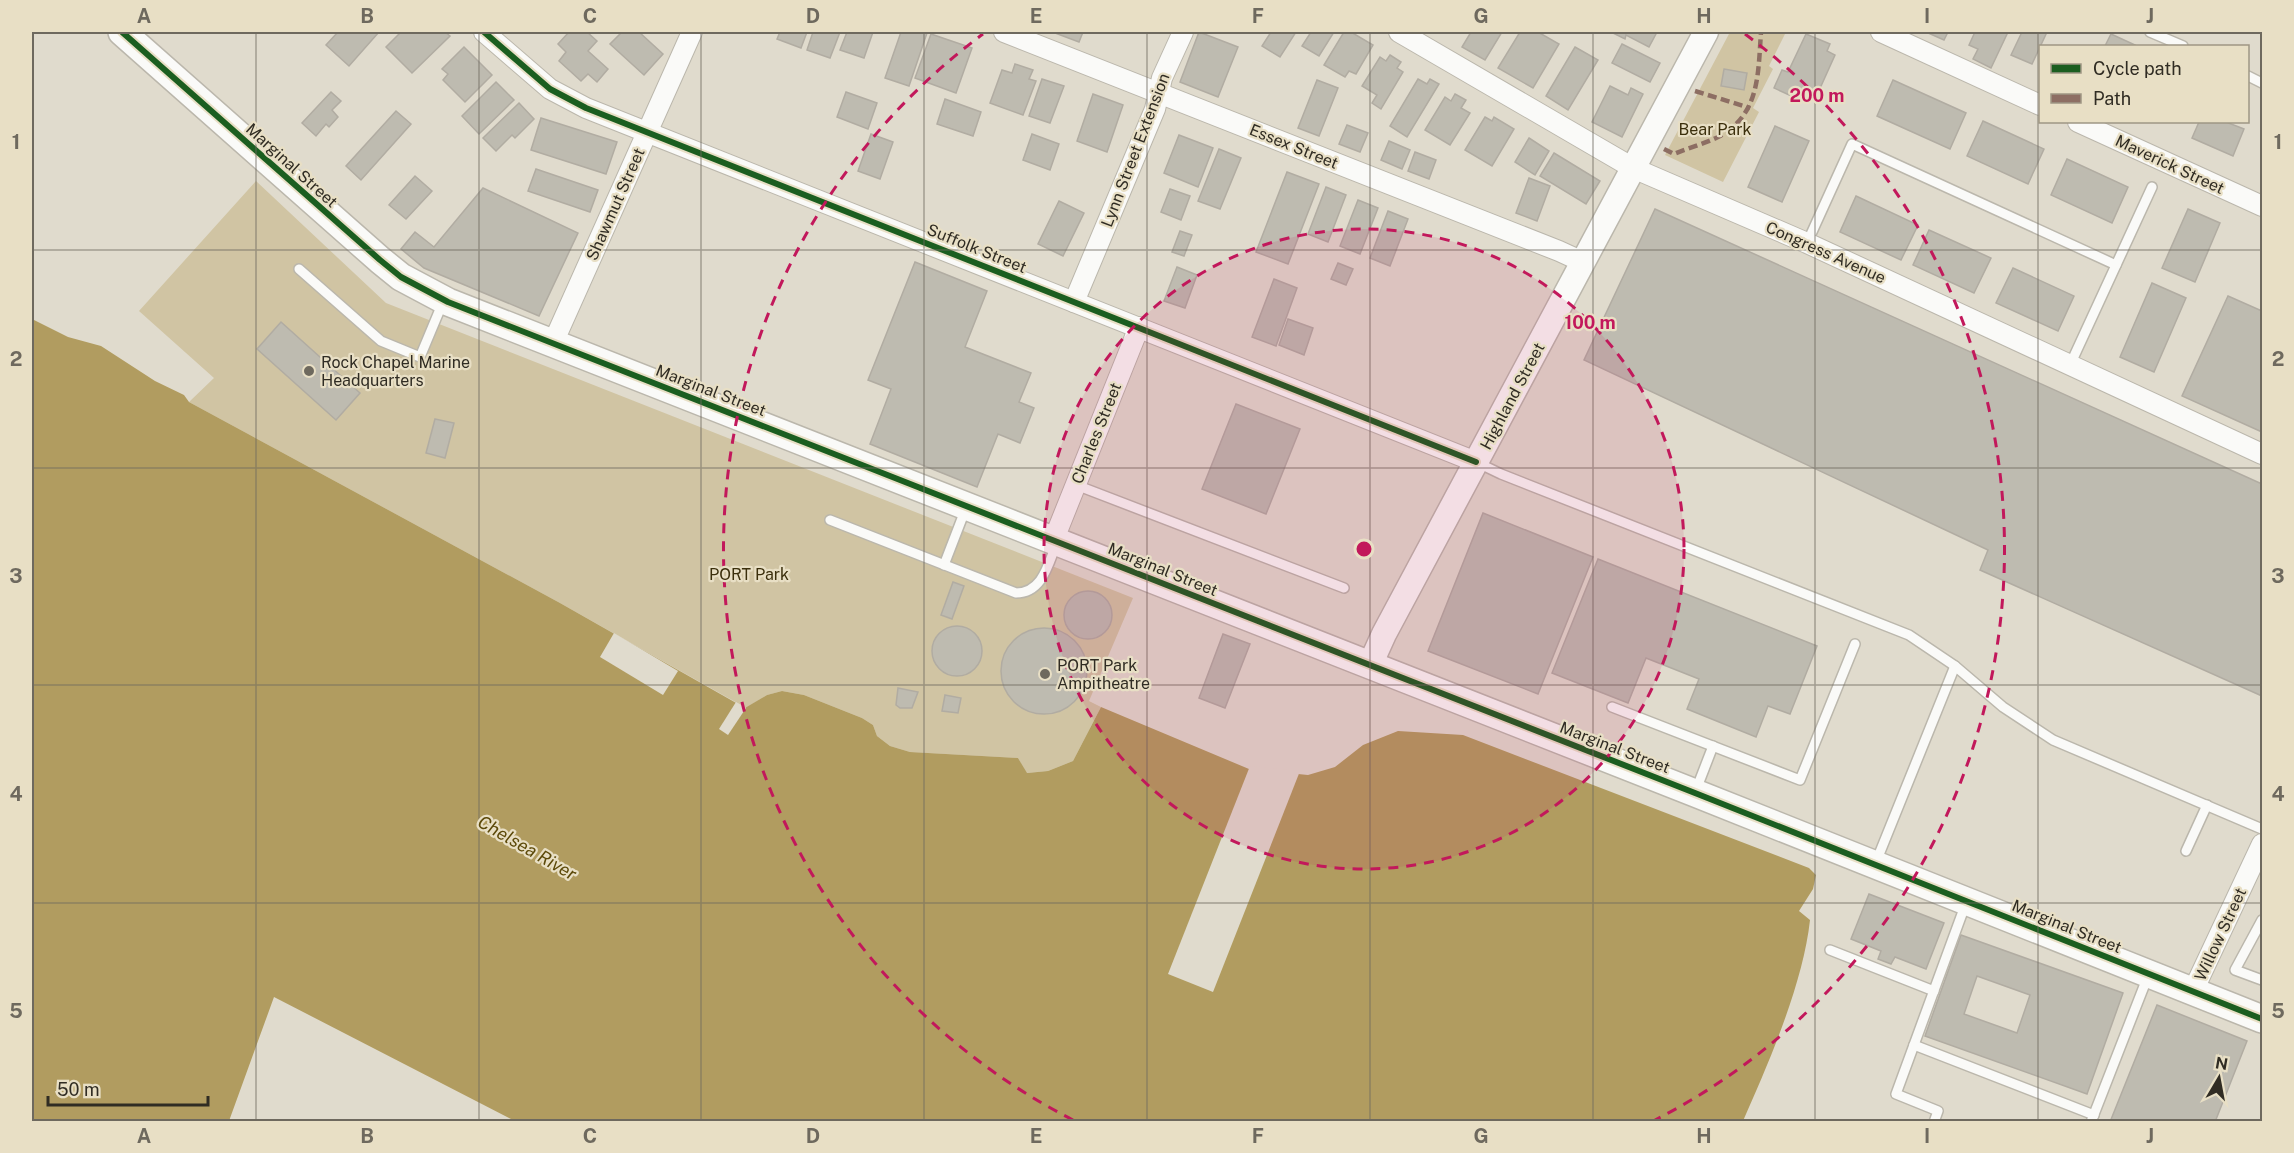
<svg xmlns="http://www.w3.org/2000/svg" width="2294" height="1153" viewBox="0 0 2294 1153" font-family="'Public Sans',sans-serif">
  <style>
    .green { fill: #d0c4a3 }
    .water { fill: #b19c60 }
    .pier { fill: #e0dbcd }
    .building { fill: #bebbb0; stroke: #b1aca2; stroke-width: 1.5; fill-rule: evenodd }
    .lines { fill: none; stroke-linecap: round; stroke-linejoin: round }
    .service-casing { stroke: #bbb7ac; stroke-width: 12 }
    .minor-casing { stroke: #bbb7ac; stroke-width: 22 }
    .tertiary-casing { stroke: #bbb7ac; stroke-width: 27 }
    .secondary-casing { stroke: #bbb7ac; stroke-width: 30 }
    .service { stroke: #fafaf8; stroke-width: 9 }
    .minor { stroke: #fafaf8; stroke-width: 20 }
    .tertiary { stroke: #fafaf8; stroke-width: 24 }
    .secondary { stroke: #fafaf8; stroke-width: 27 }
    .quiet { stroke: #8d6e63; stroke-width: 4.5; stroke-dasharray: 9 4.5; stroke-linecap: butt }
    .cycleway-casing { stroke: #e8dfc5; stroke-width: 10 }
    .cycleway { stroke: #1b5e20; stroke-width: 6 }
    .grid { fill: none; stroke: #6e695e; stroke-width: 1.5; stroke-opacity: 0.55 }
    .ring { fill: none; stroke: #c2185b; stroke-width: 3; stroke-dasharray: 10 8 }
    .poi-dot { fill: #6e695e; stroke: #e8dfc5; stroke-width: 2 }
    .labels { text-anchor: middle; stroke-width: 4.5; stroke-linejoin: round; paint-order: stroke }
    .park-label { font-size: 16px; fill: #3b2f0c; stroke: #e8dfc5 }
    .street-label { font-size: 16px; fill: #302c23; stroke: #e8dfc5 }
    .poi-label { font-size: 16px; fill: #302c23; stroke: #e8dfc5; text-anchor: start }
    .water-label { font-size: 18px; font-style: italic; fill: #5c4909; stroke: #e8dfc5 }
    .centre { fill: #c2185b; stroke: #e8dfc5; stroke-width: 3 }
    .ring-label { font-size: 18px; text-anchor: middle; font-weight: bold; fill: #c2185b; stroke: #e8dfc5; stroke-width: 4.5; stroke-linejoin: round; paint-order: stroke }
    .neatline { fill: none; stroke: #6e695e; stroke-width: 2 }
    .grid-label { font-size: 20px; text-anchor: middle; font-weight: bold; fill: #6e695e }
  </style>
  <rect width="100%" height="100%" fill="#e0dbcd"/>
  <g class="green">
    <polygon points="1730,32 1786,32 1769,66 1773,69 1753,108 1759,112 1723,182 1665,155"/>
    <polygon points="256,181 386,303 1133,598 1089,701 1101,707 1073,761 1048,771 1026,773 1018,758 910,752 890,746 877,736 873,725 862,718 804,695 782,691 767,695 746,708 560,603 189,402 214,378 139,311"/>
  </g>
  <path class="water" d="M32,319L68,337L101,346L155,381L184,395L189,402L560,603L745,708L767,695L782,691L804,695L862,718L873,725L877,736L890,746L910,752L1018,758L1027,773L1048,771L1073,761L1101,707L1249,769L1308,775L1335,767L1363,745L1398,731L1463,735L1809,868L1816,875L1813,889L1799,911L1810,920C1803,984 1769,1062 1743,1121H515L274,997L229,1121H32Z"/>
  <g class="pier">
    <polygon points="614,633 678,671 663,695 600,657"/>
    <polygon points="736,702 746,708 728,735 719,729"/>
    <polygon points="1250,766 1300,771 1213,992 1168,974"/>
  </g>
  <g class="building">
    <polygon points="338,32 379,32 349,66 326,45"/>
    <polygon points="401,32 445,32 450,36 412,73 386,47"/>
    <polygon points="569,32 587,32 597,41 588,51 608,69 597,82 588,74 581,81 559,61 566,52 558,44"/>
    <polygon points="622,32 639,32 663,54 644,75 610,44"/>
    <polygon points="780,32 807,32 801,48 777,39"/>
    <polygon points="813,32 840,32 830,58 807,50"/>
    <polygon points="847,32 873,32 864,58 840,50"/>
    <polygon points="901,32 927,33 909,86 885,78"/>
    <polygon points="1055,32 1083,32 1079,42 1055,33"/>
    <polygon points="1199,32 1238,47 1218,97 1180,82"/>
    <polygon points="1271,32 1296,32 1280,57 1262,46"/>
    <polygon points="1311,32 1334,32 1319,56 1302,46"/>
    <polygon points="1344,32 1351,32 1373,45 1356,74 1349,71 1345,77 1324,65"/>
    <polygon points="1471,32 1502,32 1485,60 1462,47"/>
    <polygon points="1520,32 1538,32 1559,44 1533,88 1498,68"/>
    <polygon points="1611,32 1657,32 1649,47 1626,35 1625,39"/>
    <polygon points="1926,32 1948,32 1944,40"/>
    <polygon points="1975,32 2008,32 1991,68 1973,59 1978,49 1969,45"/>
    <polygon points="2022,32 2047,32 2032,64 2011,55"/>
    <polygon points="931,34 972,48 956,93 915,78"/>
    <polygon points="1806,34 1830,44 1827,51 1835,55 1817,95 1803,88 1798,99 1774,88 1782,70 1788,72"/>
    <polygon points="2111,34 2135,45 2134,46 2105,46"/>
    <polygon points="1622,44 1660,63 1650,82 1612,63"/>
    <polygon points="464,47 492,75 465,102 443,80 448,74 442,69"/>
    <polygon points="1575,47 1598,60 1568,110 1546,96"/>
    <polygon points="1390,55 1401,62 1397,68 1403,72 1381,109 1372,103 1377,95 1362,86 1380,57 1386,61"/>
    <polygon points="1015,64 1033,70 1029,79 1036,81 1023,115 990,103 1002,70 1012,73"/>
    <polygon points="1724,69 1747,73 1744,90 1721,86"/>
    <polygon points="1042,79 1064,86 1050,123 1029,116"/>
    <polygon points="1418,79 1427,84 1430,79 1439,84 1407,137 1390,126"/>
    <polygon points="1317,80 1338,88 1319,136 1298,128"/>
    <polygon points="1893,80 1966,113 1950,149 1877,116"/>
    <polygon points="496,82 514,100 479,134 462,116"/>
    <polygon points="1610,86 1628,95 1631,88 1643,94 1622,137 1592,122"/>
    <polygon points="331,92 341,101 332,110 338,117 329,127 326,124 316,136 302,123"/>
    <polygon points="846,92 877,103 868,129 837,117"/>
    <polygon points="1093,94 1123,105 1107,152 1077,141"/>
    <polygon points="1455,94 1466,100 1461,108 1470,113 1450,145 1425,130 1445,97 1451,101"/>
    <polygon points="945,99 981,112 973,136 937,124"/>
    <polygon points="519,103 534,119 515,138 512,135 496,151 483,138"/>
    <polygon points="396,111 411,124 361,180 346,166"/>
    <polygon points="1485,117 1492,121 1494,117 1514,129 1492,166 1465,150"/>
    <polygon points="541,118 617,142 606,174 531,150"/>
    <polygon points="1983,121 2044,149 2028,184 1967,156"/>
    <polygon points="2199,122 2226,122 2244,129 2233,156 2192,138"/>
    <polygon points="1347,125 1368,133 1360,152 1339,144"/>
    <polygon points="1775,126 1809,141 1782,202 1748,187"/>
    <polygon points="871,134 893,142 880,179 858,171"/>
    <polygon points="1032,134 1059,144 1050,170 1023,160"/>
    <polygon points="1179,135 1213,148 1198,187 1164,173"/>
    <polygon points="1529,138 1549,151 1535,175 1515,162"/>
    <polygon points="1389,141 1410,150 1402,169 1381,160"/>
    <polygon points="1219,149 1241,158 1220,209 1198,201"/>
    <polygon points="1415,152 1436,160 1429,179 1408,171"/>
    <polygon points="1554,153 1600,181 1586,204 1540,176"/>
    <polygon points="2067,159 2128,187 2112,223 2051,195"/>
    <polygon points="536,169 598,190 590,212 528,191"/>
    <polygon points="1287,172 1319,184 1288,264 1256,252"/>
    <polygon points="415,176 432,191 406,219 389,205"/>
    <polygon points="1529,178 1550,186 1537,221 1516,213"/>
    <polygon points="1326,187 1346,195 1328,242 1308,234"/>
    <polygon points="483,188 578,233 539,316 424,268 401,249 415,232 434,247"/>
    <polygon points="1170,189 1190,196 1181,220 1161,212"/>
    <polygon points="1856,196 1918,225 1901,260 1840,232"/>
    <polygon points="1358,200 1378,208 1360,254 1340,246"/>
    <polygon points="1059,201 1084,213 1063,256 1038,244"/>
    <polygon points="1655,209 2262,484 2262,696 1980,570 1988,550 1584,360"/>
    <polygon points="2188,209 2220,223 2195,282 2162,268"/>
    <polygon points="1388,211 1408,219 1390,266 1370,258"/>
    <polygon points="1929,230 1991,258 1974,293 1913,265"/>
    <polygon points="1180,231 1192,235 1184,256 1172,252"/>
    <polygon points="915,262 987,291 965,347 1031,373 1019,402 1034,408 1020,443 998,434 977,487 870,444 891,389 868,380"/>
    <polygon points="1338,263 1353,269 1346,285 1331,279"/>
    <polygon points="1177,267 1197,275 1185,308 1164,301"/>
    <polygon points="2013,268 2074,296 2058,331 1996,303"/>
    <polygon points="1274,279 1297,288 1276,346 1252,337"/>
    <polygon points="2152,283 2186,298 2154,372 2120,357"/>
    <polygon points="2228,296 2262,311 2262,432 2182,396"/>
    <polygon points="1288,319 1313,328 1304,355 1279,345"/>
    <polygon points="281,322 360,393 336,420 257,349"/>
    <polygon points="1236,404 1300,429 1266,514 1202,489"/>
    <polygon points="435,419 454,423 445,458 426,453"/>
    <polygon points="1483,513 1593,557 1538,694 1428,651"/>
    <polygon points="1598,559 1817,646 1790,714 1768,706 1756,737 1687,709 1699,679 1646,658 1628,703 1552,673"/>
    <polygon points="953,582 964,586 952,619 941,615"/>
    <circle cx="1088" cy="615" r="24"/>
    <circle cx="957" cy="651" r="25"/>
    <circle cx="1044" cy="671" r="43"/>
    <polygon points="1223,634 1250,644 1225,708 1199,698"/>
    <polygon points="898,688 918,692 912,708 900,708 896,705"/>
    <polygon points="945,695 961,698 958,713 942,711"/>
    <polygon points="1869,894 1944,923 1926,969 1895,957 1891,964 1878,959 1881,951 1851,939"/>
    <path d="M1961,935L2123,993L2087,1094L1925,1036ZM1977,976L2030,995L2017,1033L1964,1014Z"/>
    <polygon points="2157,1005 2247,1041 2215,1122 2110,1122"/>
  </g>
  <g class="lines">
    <g class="service-casing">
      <g id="service">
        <polyline points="2150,32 2183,46"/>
        <polyline points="2248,76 2262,83"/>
        <polyline points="1807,243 1852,144 2116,265"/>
        <polyline points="299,269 381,341 420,357 443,302"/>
        <polyline points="2070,365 2152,187"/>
        <polyline points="1476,462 1501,474 1909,635 1955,666 2003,707 2053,740 2262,829"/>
        <polyline points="1076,485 1344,588"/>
        <path d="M830,520L1016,593C1042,593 1048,565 1056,545"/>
        <polyline points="944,565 966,508"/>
        <polyline points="1612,707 1800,780 1855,644"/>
        <polyline points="1696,790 1713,746"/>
        <polyline points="2186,851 2207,805"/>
        <polyline points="1876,862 1955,666"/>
        <polyline points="2262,920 2235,970 2262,980"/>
        <polyline points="1830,950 1934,991"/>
        <polyline points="1914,1045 2094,1115"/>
        <polyline points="1934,1122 1938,1111 1896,1094 1966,903"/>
        <polyline points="2091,1122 2148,976"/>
      </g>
    </g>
    <g class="minor-casing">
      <g id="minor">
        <polyline points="484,32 550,89 586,108 1476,462"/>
        <polyline points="1004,32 1559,251 1583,262"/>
        <polyline points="1399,32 1633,168 1807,243 2262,454"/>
        <polyline points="1881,32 2040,105"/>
        <polyline points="2078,122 2262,206"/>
        <polyline points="1074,302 1155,109 1162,78 1183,32"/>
        <polyline points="553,343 692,32"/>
        <polyline points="1054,539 1139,327"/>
        <polyline points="2193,991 2262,844"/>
      </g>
    </g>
    <g class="tertiary-casing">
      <polyline id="tertiary" points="1370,665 1384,634 1706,32"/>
    </g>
    <g class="secondary-casing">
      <polyline id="secondary" points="122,32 380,260 401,277 448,302 1695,793 2262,1019"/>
    </g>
    <use href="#service" class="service"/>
    <use href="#minor" class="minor"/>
    <use href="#tertiary" class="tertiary"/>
    <use href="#secondary" class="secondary"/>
    <g class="quiet">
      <polyline points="1695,91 1750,108"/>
      <path d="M1664,149L1674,154C1688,148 1704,144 1718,137C1760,115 1758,74 1761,32"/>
    </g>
    <g class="cycleway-casing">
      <g id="cycleway">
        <polyline points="122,32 380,260 401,277 448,302 1695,793 2262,1019"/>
        <polyline points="484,32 550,89 586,108 1476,462"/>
      </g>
    </g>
    <use href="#cycleway" class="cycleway"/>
  </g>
  <path class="grid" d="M256,32V1122M479,32V1122M701,32V1122M924,32V1122M1147,32V1122M1370,32V1122M1593,32V1122M1815,32V1122M2038,32V1122M32,250H2262M32,468H2262M32,685H2262M32,903H2262"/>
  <circle cx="1364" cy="549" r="320" fill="#c2185b" fill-opacity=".12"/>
  <g class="ring">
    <circle cx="1364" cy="549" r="320"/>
    <path d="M1073 1120A641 641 0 0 1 983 34M1745 34A641 641 0 0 1 1655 1120"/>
  </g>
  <g class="poi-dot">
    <circle cx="309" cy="371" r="6"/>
    <circle cx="1045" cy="674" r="6"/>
  </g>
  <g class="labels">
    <g class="park-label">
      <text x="1715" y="135">Bear Park</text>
      <text x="749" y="580">PORT Park</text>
    </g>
    <g class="street-label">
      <text transform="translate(1294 146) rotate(22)" y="6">Essex Street</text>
      <text transform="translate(1135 150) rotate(-69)" y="6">Lynn Street Extension</text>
      <text transform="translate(2170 164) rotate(25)" y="6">Maverick Street</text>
      <text transform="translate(292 165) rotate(42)" y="6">Marginal Street</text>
      <text transform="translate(615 204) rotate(-66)" y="6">Shawmut Street</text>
      <text transform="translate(977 248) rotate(22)" y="6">Suffolk Street</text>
      <text transform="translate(1826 252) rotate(24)" y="6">Congress Avenue</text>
      <text transform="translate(711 390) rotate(21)" y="6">Marginal Street</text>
      <text transform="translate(1512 396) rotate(-62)" y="6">Highland Street</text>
      <text transform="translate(1096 433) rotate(-68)" y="6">Charles Street</text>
      <text transform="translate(1163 569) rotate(22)" y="6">Marginal Street</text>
      <text transform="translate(1615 747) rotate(21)" y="6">Marginal Street</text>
      <text transform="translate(2067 926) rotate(22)" y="6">Marginal Street</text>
      <text transform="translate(2220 934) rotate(-65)" y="6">Willow Street</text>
    </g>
    <g class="poi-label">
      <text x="321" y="368">Rock Chapel Marine<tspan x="321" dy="18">Headquarters</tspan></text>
      <text x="1057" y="671">PORT Park<tspan x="1057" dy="18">Ampitheatre</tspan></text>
    </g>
    <g class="water-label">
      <text transform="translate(527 848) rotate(30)" y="6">Chelsea River</text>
    </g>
  </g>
  <circle cx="1364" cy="549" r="9" class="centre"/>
  <g class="ring-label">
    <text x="1817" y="102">200 m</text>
    <text x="1590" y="329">100 m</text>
  </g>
  <rect width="2294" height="1153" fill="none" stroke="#e8dfc5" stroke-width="66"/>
  <rect x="2039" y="45" width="210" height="78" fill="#e8dfc5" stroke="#9e9784" stroke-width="1.5"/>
  <rect x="2051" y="64" width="30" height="9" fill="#1b5e20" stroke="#9e9784" stroke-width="1.5"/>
  <text x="2093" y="75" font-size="18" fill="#302c23">Cycle path</text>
  <rect x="2051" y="94" width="30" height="9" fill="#8d6e63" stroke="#9e9784" stroke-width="1.5"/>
  <text x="2093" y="105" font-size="18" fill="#302c23">Path</text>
  <g transform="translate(2219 1078) rotate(10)" stroke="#e8dfc5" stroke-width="4.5" paint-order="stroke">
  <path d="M0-4.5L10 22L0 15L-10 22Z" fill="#302c23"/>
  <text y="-9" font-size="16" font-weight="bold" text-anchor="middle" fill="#302c23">N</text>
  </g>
  <path d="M48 1096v9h160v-9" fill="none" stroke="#302c23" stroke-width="3"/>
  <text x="57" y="1096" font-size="18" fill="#302c23" stroke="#e8dfc5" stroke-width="4.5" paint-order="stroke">50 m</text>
  <rect x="33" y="33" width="2228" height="1087" class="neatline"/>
  <g class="grid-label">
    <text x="144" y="23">A</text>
    <text x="367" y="23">B</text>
    <text x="590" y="23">C</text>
    <text x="813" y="23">D</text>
    <text x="1036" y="23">E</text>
    <text x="1258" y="23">F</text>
    <text x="1481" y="23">G</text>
    <text x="1704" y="23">H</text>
    <text x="1927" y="23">I</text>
    <text x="2150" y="23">J</text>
    <text x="16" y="149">1</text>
    <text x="2278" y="149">1</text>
    <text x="16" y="366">2</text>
    <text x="2278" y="366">2</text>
    <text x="16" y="583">3</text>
    <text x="2278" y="583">3</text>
    <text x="16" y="801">4</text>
    <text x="2278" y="801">4</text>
    <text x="16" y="1018">5</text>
    <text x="2278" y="1018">5</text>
    <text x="144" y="1143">A</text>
    <text x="367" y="1143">B</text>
    <text x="590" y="1143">C</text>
    <text x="813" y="1143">D</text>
    <text x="1036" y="1143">E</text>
    <text x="1258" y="1143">F</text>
    <text x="1481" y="1143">G</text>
    <text x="1704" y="1143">H</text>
    <text x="1927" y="1143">I</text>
    <text x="2150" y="1143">J</text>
  </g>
</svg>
